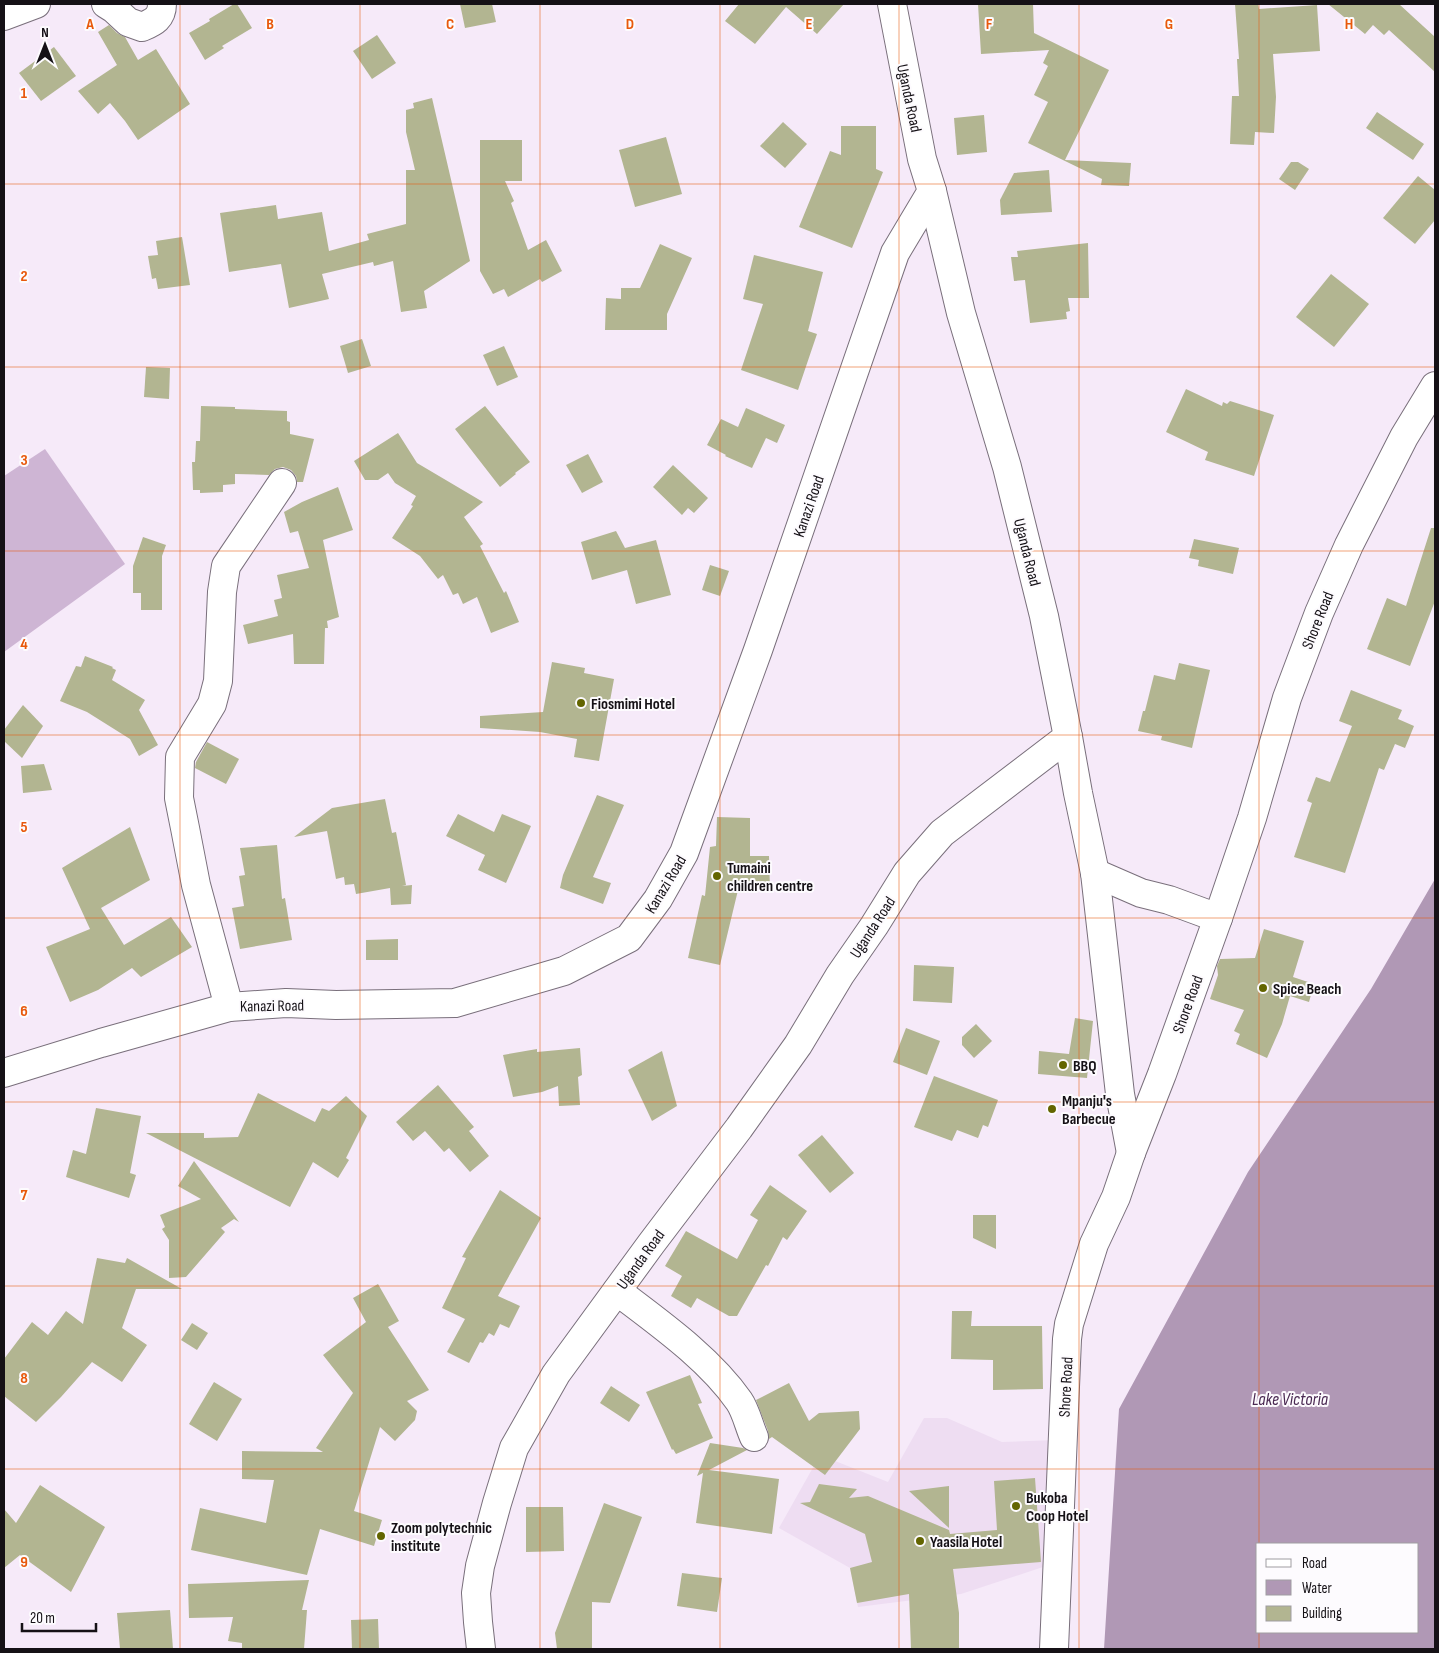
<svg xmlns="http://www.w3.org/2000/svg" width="1439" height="1653" viewBox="0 0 1439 1653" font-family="'Sofia Sans Condensed',sans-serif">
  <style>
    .built { fill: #eeddf2 }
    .forest { fill: #ceb5d4 }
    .water { fill: #b098b5; fill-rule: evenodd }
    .building { fill: #b2b591 }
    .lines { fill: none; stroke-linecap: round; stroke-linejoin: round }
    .minor-casing { stroke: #796f7b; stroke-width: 30 }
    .major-casing { stroke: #796f7b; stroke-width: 30 }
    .minor { stroke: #fff; stroke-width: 28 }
    .major { stroke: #fff; stroke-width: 28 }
    .grid { fill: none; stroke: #e8590c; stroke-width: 1; stroke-opacity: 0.55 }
    .poi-dot { fill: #636500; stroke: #fdfbfe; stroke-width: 2 }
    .labels { text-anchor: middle; stroke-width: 4; stroke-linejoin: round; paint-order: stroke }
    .street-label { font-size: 16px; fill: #151116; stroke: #fdfbfe }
    .poi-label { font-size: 16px; font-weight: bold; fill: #151116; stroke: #fdfbfe; text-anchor: start }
    .water-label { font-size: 18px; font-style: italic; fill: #4a2952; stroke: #fdfbfe }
    .grid-label { font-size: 16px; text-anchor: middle; font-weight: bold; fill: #e8590c; stroke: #fdfbfe; stroke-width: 4; stroke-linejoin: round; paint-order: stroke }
  </style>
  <rect width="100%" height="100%" fill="#f6eaf9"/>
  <polygon class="built" points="924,1418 947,1418 1002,1442 1056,1440 1049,1565 961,1594 858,1607 850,1568 779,1528 820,1455 888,1482"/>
  <polygon class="forest" points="45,449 125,564 4,652 4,476"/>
  <path class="water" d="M1435,879V1649H1104L1119,1409L1248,1172L1371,989ZM1258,1544H1418V1632H1258Z"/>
  <g class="building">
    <polygon points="234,4 237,4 252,28 222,46 224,48 205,60 189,33 210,21 209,19"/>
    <polygon points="460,4 492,4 496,22 465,28"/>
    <polygon points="739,4 844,4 817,34 786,7 755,44 725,21"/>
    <polygon points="978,4 1033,4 1034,33 1109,70 1065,160 1131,163 1129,186 1101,185 1102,179 1028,143 1048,102 1034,95 1048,66 1043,63 1049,50 981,54"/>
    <polygon points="1235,4 1258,4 1259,9 1317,5 1320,51 1273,54 1276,97 1274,133 1255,132 1254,145 1230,144 1232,96 1239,96 1237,59 1239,59"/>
    <polygon points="1328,4 1399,4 1435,37 1435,72 1389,30 1384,35 1373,25 1365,34"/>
    <polygon points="109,25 117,33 125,37 138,60 156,49 190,104 138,140 125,121 110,103 98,114 78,91 117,65 98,32"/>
    <polygon points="377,35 396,63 372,79 353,51"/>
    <polygon points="54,47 76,76 41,101 19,73"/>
    <polygon points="432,98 470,261 424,291 427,308 401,312 393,261 374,266 373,262 322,274 329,299 289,308 281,264 229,272 220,213 276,205 278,219 322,212 329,251 369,240 367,234 406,224 406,170 415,170 406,132 406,110 414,108 413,103"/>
    <polygon points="1377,112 1424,144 1413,160 1366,128"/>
    <polygon points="984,115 987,152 957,155 954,118"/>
    <polygon points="783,122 807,144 785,168 760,146"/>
    <polygon points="841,126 876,126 876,169 883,172 852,248 799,227 830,151 841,155"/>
    <polygon points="666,137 682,194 635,207 619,150"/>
    <polygon points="480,140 522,140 522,181 505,181 514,201 511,203 528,250 546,240 562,271 542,282 540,279 508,297 504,289 493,294 480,271"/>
    <polygon points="1291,162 1298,162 1309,169 1295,190 1279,179"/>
    <polygon points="1049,170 1052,212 1001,215 1000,200 1014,173"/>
    <polygon points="1418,176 1435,190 1435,220 1415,244 1383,218"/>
    <polygon points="182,237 190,285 158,289 156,278 152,279 148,256 158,255 156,241"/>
    <polygon points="1088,243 1089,298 1068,298 1070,311 1066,312 1067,319 1030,323 1025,280 1014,281 1011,257 1018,257 1017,251"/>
    <polygon points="660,244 692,258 667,314 667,330 605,330 606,298 621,299 621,288 640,288"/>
    <polygon points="754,255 823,272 808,331 817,334 798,390 741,370 763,304 743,299"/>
    <polygon points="1331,274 1369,304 1334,347 1296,317"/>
    <polygon points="362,339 371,366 348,373 340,346"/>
    <polygon points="504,346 518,377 497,386 483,355"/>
    <polygon points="146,367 170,368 169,399 144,397"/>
    <polygon points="1186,389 1222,406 1223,402 1227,404 1230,401 1274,415 1254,476 1205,460 1208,452 1166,432"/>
    <polygon points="201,406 235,407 235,409 287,411 287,421 290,422 290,434 314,439 303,482 297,482 296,476 291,470 283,467 275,469 269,475 235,474 235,484 223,485 223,492 200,493 200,490 193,490 192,462 195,462 196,441 200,441"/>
    <polygon points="485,406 530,462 515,473 516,474 500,487 455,429"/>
    <polygon points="746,408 785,425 777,443 766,438 752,468 725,456 726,455 707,445 721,419 738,427"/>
    <polygon points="398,433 417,463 483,502 464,517 483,544 480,546 504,593 506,591 519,622 491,633 477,597 463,604 458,593 453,595 443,575 438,579 420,556 392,538 413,506 411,505 416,496 395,483 388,473 378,480 365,480 354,461"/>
    <polygon points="588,454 603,482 582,493 566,465"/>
    <polygon points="673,465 708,498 694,513 688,508 682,515 653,487"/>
    <polygon points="338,487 353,530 323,540 339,617 327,621 328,628 325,628 324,664 294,664 293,634 248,644 243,625 278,616 274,600 282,598 277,575 309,568 298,531 290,533 284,512 302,502"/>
    <polygon points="1431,528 1435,528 1435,601 1410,666 1367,649 1387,598 1406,606"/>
    <polygon points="616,531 625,548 656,540 671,595 636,604 627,570 592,580 581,542"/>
    <polygon points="143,537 166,545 162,556 162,610 141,610 141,593 133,593 133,566"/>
    <polygon points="1194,539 1239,548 1233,574 1198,566 1199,560 1189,558"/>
    <polygon points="710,565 729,571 720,596 702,590"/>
    <polygon points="85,656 113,667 112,668 116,670 112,680 145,700 139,710 158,745 139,756 130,739 87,712 60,701 76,666 81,667"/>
    <polygon points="552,662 585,668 584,673 614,679 599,761 574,757 577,739 540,732 480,728 480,716 543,712"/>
    <polygon points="1179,663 1210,670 1192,748 1161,740 1162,736 1138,731 1143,711 1145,711 1154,675 1175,680"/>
    <polygon points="1351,690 1402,710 1398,719 1414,726 1405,748 1395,744 1384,770 1379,768 1345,873 1294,857 1312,803 1307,801 1316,777 1330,782 1352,726 1339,721"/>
    <polygon points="23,705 43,726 22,758 4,741 4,730"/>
    <polygon points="207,742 239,759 226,784 195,768 196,762"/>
    <polygon points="44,764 52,790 23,793 21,766"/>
    <polygon points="597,795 624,805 593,877 611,883 603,904 560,888 563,875"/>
    <polygon points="385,799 392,833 396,832 406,885 402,886 412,885 411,904 391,905 390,888 356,894 354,884 345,885 344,877 336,879 327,831 294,837 332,808"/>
    <polygon points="458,814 494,832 502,814 531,826 506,883 478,870 485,855 446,836"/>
    <polygon points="717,817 750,818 750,856 769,856 770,890 750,891 750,892 740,893 739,886 720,965 688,958 702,895 705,896 710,847 716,846"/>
    <polygon points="130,827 150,880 101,908 124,945 171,917 192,947 141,977 132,968 98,990 70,1002 46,947 90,929 62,868"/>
    <polygon points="277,845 282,899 285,898 292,940 240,949 232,908 244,906 239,876 245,875 240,848"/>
    <polygon points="1264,929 1304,941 1293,977 1314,984 1309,1002 1290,996 1282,1024 1267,1058 1236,1044 1240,1034 1234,1031 1244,1010 1210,999 1218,975 1217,966 1220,959 1255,958"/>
    <polygon points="398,939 398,960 366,960 366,940"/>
    <polygon points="914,965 954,967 952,1003 913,1001"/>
    <polygon points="1075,1018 1093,1021 1087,1078 1038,1074 1039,1051 1069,1054"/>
    <polygon points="976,1024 992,1041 974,1058 962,1045 962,1037"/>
    <polygon points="906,1028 940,1041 927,1075 893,1062"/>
    <polygon points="580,1048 582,1075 578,1077 580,1105 559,1106 558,1086 542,1092 513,1097 503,1055 537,1049 537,1052"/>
    <polygon points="662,1051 677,1106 652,1121 628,1070"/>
    <polygon points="934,1076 998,1100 988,1127 983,1125 978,1138 957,1130 952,1141 914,1127"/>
    <polygon points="438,1085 474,1127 469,1131 489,1156 470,1172 449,1148 444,1152 425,1131 413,1141 396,1122"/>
    <polygon points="258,1093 315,1122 322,1108 329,1111 346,1096 367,1116 346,1158 349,1160 338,1178 313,1162 290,1207 146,1133 204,1133 204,1138 238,1137"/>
    <polygon points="96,1108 141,1116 130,1173 136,1175 129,1198 66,1177 73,1150 86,1154"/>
    <polygon points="822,1135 854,1173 830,1193 798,1155"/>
    <polygon points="194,1161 239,1222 234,1219 221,1228 225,1232 186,1277 169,1278 169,1240 162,1229 165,1227 160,1215 201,1199 178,1186"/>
    <polygon points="770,1185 807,1211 787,1240 783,1237 768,1266 766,1265 737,1316 729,1316 697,1298 691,1308 671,1296 682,1276 665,1266 686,1231 737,1259 758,1220 750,1215"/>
    <polygon points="500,1190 541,1218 498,1296 520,1306 509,1328 500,1324 494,1336 489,1333 483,1343 480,1342 469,1363 447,1352 465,1319 442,1308 466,1258 462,1257"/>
    <polygon points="973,1215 996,1215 996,1249 973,1238"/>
    <polygon points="97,1258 125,1263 127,1258 182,1289 136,1289 122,1328 147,1345 122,1382 92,1362 61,1397 36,1422 4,1396 4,1359 32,1322 48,1335 66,1311 83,1324"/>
    <polygon points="378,1284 399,1321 388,1327 429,1390 407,1401 417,1411 415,1420 395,1441 380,1427 354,1511 382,1520 374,1546 320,1529 307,1575 191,1550 200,1508 266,1523 274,1480 242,1479 242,1451 323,1452 316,1448 353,1393 323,1355 366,1322 353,1298"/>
    <polygon points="952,1311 972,1311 971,1326 1042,1326 1043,1389 993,1390 993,1360 951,1359"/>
    <polygon points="192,1323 208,1333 197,1350 181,1340"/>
    <polygon points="690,1375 702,1403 698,1404 713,1438 676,1454 673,1449 672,1450 646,1392"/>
    <polygon points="214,1382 242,1399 217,1441 189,1424"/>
    <polygon points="789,1383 809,1421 819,1413 859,1411 860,1429 825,1475 772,1437 769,1439 768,1431 756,1400"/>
    <polygon points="611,1386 640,1405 629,1422 600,1403"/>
    <polygon points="710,1443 743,1448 747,1450 709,1470 779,1479 772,1534 696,1523 703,1473 697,1476"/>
    <polygon points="1035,1478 1041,1562 953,1569 959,1613 959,1649 911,1649 909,1594 857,1603 850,1568 872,1562 865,1534 800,1503 810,1502 819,1484 857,1489 849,1498 868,1496 949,1530 950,1534 997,1530 994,1481"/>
    <polygon points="40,1485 105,1527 71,1592 20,1555 4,1568 4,1509 16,1523"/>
    <polygon points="949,1486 949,1528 909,1491"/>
    <polygon points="604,1503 642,1517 610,1603 592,1602 592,1649 557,1649 555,1633"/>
    <polygon points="526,1507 563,1507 564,1551 526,1552"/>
    <polygon points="682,1573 722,1578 717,1612 677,1606"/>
    <polygon points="309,1580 302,1610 307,1610 304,1649 242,1648 242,1643 228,1641 233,1617 189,1618 188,1584"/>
    <polygon points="170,1610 173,1649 120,1649 117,1613"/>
    <polygon points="378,1619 379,1649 352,1649 351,1620"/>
  </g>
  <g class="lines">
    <g class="minor-casing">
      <g id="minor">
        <path d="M106,4L114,9L128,22L142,27C154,22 162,18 162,4"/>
        <polyline points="4,16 36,4"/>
        <polyline points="1068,737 1078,793 1095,873 1120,1094 1131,1153"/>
        <polyline points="1095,873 1141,893 1169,900 1218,918"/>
        <polyline points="229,1007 196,885 185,828 179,798 180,757 212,704 218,681 222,592 226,566 282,483"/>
        <path d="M617,1291C659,1323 709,1358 739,1401C746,1411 749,1426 754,1437"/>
        <polyline points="481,1649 478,1622 476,1593 480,1566 497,1503 514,1448 556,1374 651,1244 739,1128 798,1045 840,975 874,926 907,873 942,833 1068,737 1044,616 1007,467 961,313 932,191"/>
        <polyline points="1054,1649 1067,1339 1069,1324 1094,1244 1116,1197 1131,1153 1162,1074 1218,918 1252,818 1287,698 1319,613 1349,545 1404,437 1435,386"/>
      </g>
    </g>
    <g class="major-casing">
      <polyline id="major" points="4,1073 101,1043 229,1007 286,1003 336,1005 455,1003 564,971 629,938 658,899 684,853 758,650 895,253 932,191 922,159 892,4"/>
    </g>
    <use href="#minor" class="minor"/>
    <use href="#major" class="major"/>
  </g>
  <path class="grid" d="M180,4V1649M360,4V1649M540,4V1649M720,4V1649M899,4V1649M1079,4V1649M1259,4V1544M4,184H1435M4,367H1435M4,551H1435M4,735H1435M4,918H1435M4,1102H1435M4,1286H1435M4,1469H1435M1259,1632V1649"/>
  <g class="poi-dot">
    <circle cx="581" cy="703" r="5"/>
    <circle cx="717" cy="876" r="5"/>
    <circle cx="1263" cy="988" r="5"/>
    <circle cx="1063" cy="1065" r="5"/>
    <circle cx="1052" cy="1109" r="5"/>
    <circle cx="1016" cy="1506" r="5"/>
    <circle cx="381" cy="1536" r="5"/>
    <circle cx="920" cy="1541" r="5"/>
  </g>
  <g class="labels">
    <g class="street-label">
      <text transform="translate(910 98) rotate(78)" y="6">Uganda Road</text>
      <text transform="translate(808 506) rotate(-71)" y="6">Kanazi Road</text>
      <text transform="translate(1028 552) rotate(76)" y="6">Uganda Road</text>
      <text transform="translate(1317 620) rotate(-68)" y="6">Shore Road</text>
      <text transform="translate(665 884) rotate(-59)" y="6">Kanazi Road</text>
      <text transform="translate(872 927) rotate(-57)" y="6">Uganda Road</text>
      <text transform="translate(1187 1004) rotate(-70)" y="6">Shore Road</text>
      <text transform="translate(272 1005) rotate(-1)" y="6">Kanazi Road</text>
      <text transform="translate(640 1259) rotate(-54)" y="6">Uganda Road</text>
      <text transform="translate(1065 1387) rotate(-87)" y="6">Shore Road</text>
    </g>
    <g class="poi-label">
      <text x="591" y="709">Fiosmimi Hotel</text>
      <text x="727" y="873">Tumaini<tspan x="727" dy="18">children centre</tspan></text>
      <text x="1273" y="994">Spice Beach</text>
      <text x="1073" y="1071">BBQ</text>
      <text x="1062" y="1106">Mpanju's<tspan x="1062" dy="18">Barbecue</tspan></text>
      <text x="1026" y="1503">Bukoba<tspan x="1026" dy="18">Coop Hotel</tspan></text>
      <text x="391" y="1533">Zoom polytechnic<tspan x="391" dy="18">institute</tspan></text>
      <text x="930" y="1547">Yaasila Hotel</text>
    </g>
    <g class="water-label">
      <text x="1290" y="1405">Lake Victoria</text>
    </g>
  </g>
  <g class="grid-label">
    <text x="90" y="29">A</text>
    <text x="270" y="29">B</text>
    <text x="450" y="29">C</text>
    <text x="630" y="29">D</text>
    <text x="809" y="29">E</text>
    <text x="989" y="29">F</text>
    <text x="1169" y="29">G</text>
    <text x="1349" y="29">H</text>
    <text x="24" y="98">1</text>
    <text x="24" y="281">2</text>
    <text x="24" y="465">3</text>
    <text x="24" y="649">4</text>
    <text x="24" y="832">5</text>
    <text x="24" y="1016">6</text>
    <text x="24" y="1200">7</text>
    <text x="24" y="1383">8</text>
    <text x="24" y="1567">9</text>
  </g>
  <rect width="1439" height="1653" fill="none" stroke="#151116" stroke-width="10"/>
  <rect x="1256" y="1543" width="162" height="90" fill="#fdfbfe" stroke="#a09da1"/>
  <rect x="1266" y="1559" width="25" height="8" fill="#ffffff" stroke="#a09da1"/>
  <text x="1302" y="1568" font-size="15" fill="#151116">Road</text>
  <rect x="1266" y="1580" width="25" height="15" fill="#b098b5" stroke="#a09da1"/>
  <text x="1302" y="1593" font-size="15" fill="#151116">Water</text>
  <rect x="1266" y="1606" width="25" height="15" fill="#b2b591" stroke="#a09da1"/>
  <text x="1302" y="1618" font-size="15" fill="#151116">Building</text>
  <g transform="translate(45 45)" stroke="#fdfbfe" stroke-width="4" paint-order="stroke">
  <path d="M0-4L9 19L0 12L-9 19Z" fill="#151116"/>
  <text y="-8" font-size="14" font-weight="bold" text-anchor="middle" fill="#151116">N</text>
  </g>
  <path d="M22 1623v8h74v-8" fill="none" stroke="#151116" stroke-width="2.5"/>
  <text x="30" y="1623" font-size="15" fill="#151116" stroke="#fdfbfe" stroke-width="4" paint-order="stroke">20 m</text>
</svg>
